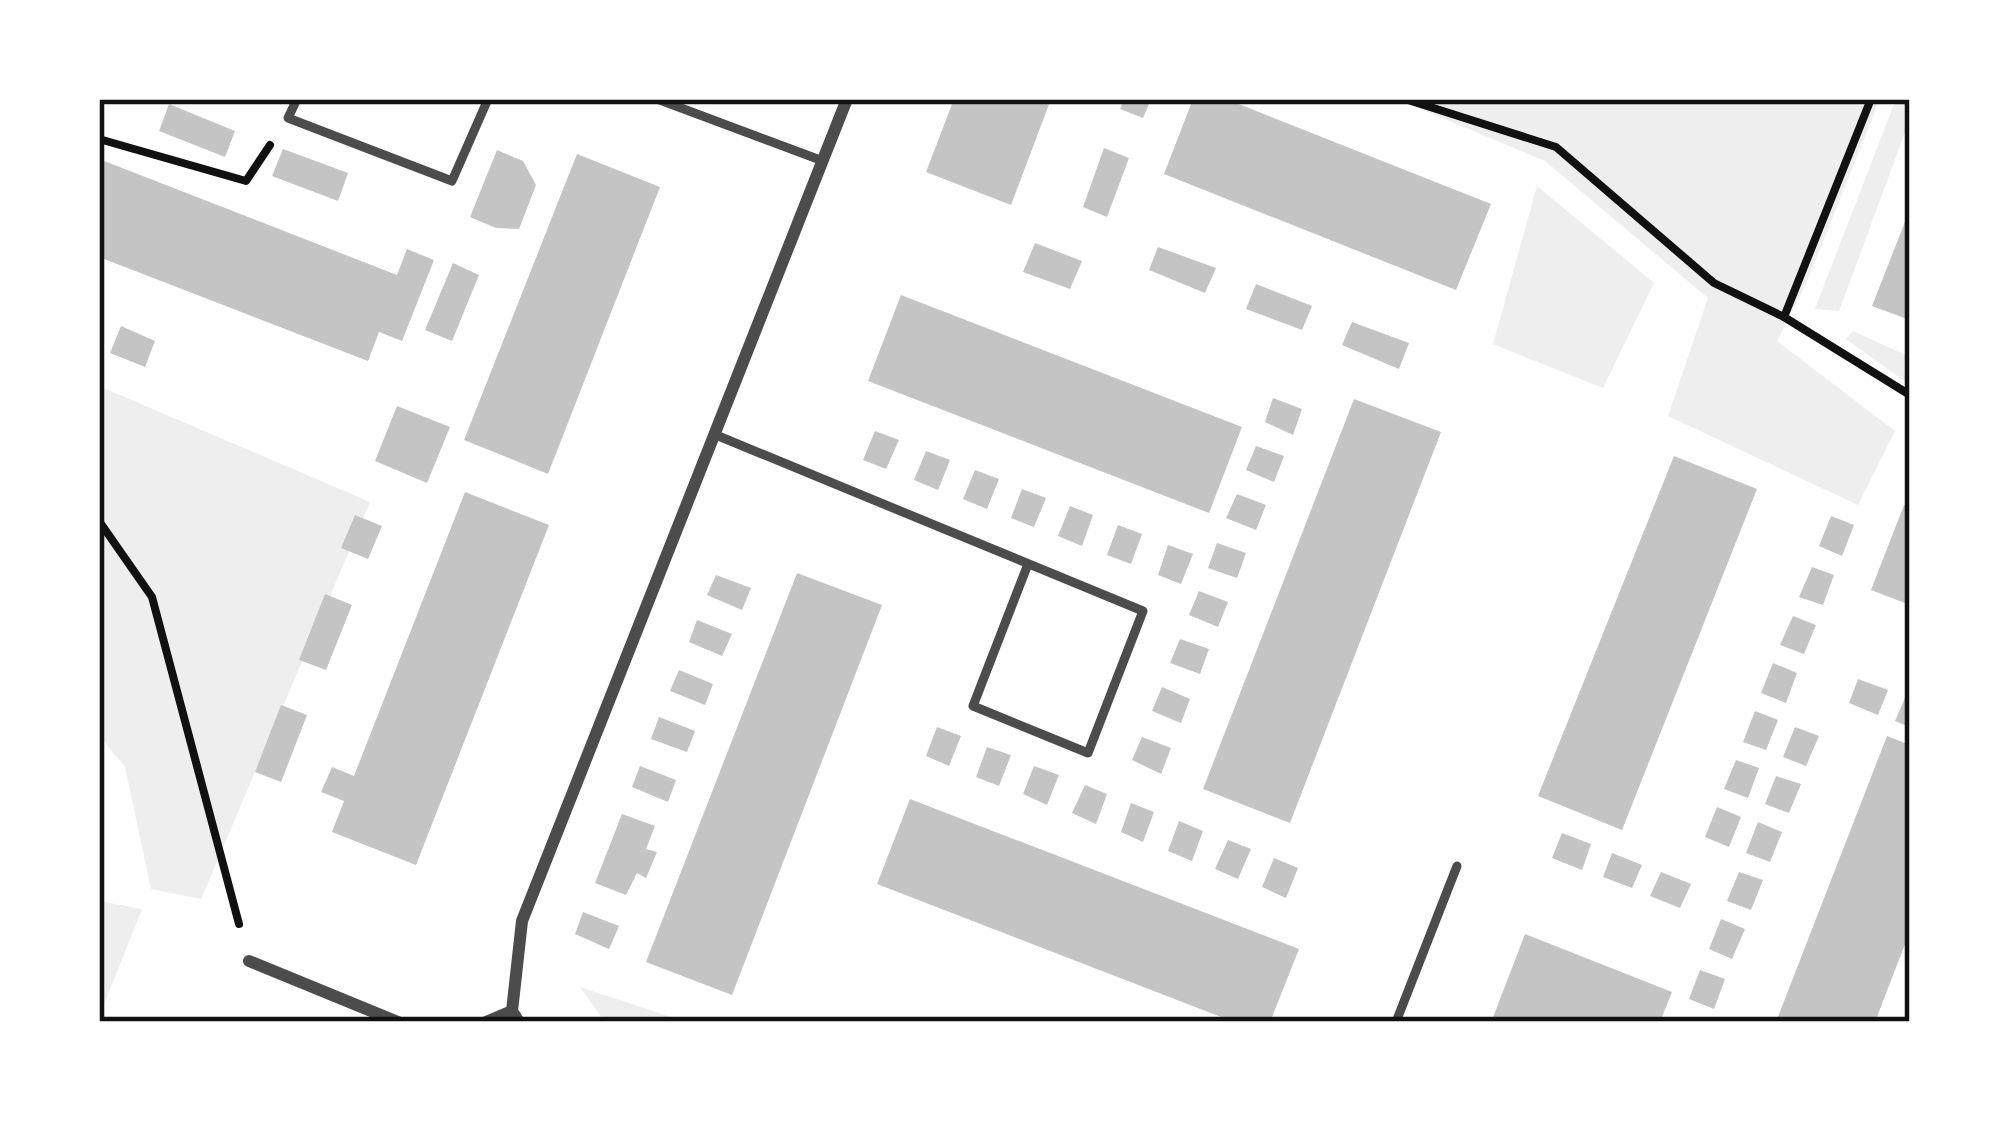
<svg xmlns="http://www.w3.org/2000/svg" width="2009" height="1121" viewBox="0 0 2009 1121" font-family="'Times New Roman',serif">
  <style>
    .green { fill: #eee }
    .building { fill: #c4c4c4 }
    .lines { fill: none; stroke-linecap: round; stroke-linejoin: round }
    .path { stroke: #111; stroke-width: 8 }
    .service { stroke: #4c4c4c; stroke-width: 9 }
    .minor { stroke: #4c4c4c; stroke-width: 12 }
    .neatline { fill: none; stroke: #111; stroke-width: 4.5 }
  </style>
  <rect width="100%" height="100%" fill="#fff"/>
  <g class="green">
    <polygon points="1397,99 1880,99 1806,284 1777,341 1895,431 1858,505 1668,416 1708,298 1545,161"/>
    <polygon points="1896,99 1910,99 1910,119 1839,311 1815,309"/>
    <polygon points="1537,186 1654,283 1603,388 1493,344"/>
    <polygon points="1853,331 1910,357 1910,385 1846,339"/>
    <polygon points="99,386 370,502 201,899 151,889 125,767 99,736"/>
    <polygon points="99,901 142,909 99,1017"/>
    <polygon points="580,987 686,1022 605,1022"/>
  </g>
  <g class="building">
    <polygon points="954,99 1051,99 1011,205 926,172"/>
    <polygon points="1124,99 1151,99 1143,118 1120,109"/>
    <polygon points="1193,99 1226,99 1491,204 1456,290 1164,174"/>
    <polygon points="169,104 235,131 225,157 159,131"/>
    <polygon points="1104,148 1129,158 1107,217 1083,207"/>
    <polygon points="283,149 348,173 338,201 272,176"/>
    <polygon points="497,150 523,161 536,185 519,229 496,228 470,217"/>
    <polygon points="577,154 660,187 548,474 464,440"/>
    <polygon points="99,159 397,275 407,249 434,260 402,341 379,332 368,361 99,257"/>
    <polygon points="1905,222 1910,224 1910,320 1872,306"/>
    <polygon points="1035,243 1082,261 1070,289 1023,272"/>
    <polygon points="1158,247 1216,268 1205,293 1149,270"/>
    <polygon points="453,263 479,275 452,341 425,330"/>
    <polygon points="1256,284 1312,306 1302,330 1246,309"/>
    <polygon points="901,295 1242,427 1209,513 868,381"/>
    <polygon points="1352,322 1409,343 1399,369 1342,345"/>
    <polygon points="121,326 155,341 145,367 110,353"/>
    <polygon points="1273,398 1302,409 1293,435 1265,422"/>
    <polygon points="1354,399 1441,432 1290,823 1203,789"/>
    <polygon points="397,406 450,427 427,483 375,461"/>
    <polygon points="875,431 899,440 886,469 863,460"/>
    <polygon points="1256,446 1284,456 1274,482 1246,470"/>
    <polygon points="926,451 950,460 938,490 914,480"/>
    <polygon points="1674,456 1757,489 1622,830 1538,796"/>
    <polygon points="975,470 999,479 987,509 963,499"/>
    <polygon points="1022,489 1046,498 1034,527 1011,518"/>
    <polygon points="465,492 549,525 416,865 332,832 344,801 321,792 332,767 354,776"/>
    <polygon points="1237,494 1266,505 1256,530 1226,518"/>
    <polygon points="1904,505 1910,508 1910,605 1871,590"/>
    <polygon points="1070,506 1093,515 1082,546 1058,536"/>
    <polygon points="355,515 382,526 368,559 341,548"/>
    <polygon points="1831,516 1854,525 1842,556 1819,546"/>
    <polygon points="1118,525 1142,534 1131,564 1107,555"/>
    <polygon points="1217,543 1246,553 1237,578 1208,568"/>
    <polygon points="1168,545 1193,554 1181,584 1158,575"/>
    <polygon points="1812,567 1834,575 1823,605 1799,597"/>
    <polygon points="797,573 882,605 732,995 646,962"/>
    <polygon points="716,575 751,588 742,610 707,595"/>
    <polygon points="1199,591 1228,602 1218,627 1189,615"/>
    <polygon points="325,594 352,605 326,670 299,660"/>
    <polygon points="1793,616 1816,625 1804,654 1780,645"/>
    <polygon points="697,620 732,634 722,656 689,642"/>
    <polygon points="1180,639 1209,649 1200,674 1170,663"/>
    <polygon points="1773,663 1797,673 1786,703 1761,693"/>
    <polygon points="679,670 713,684 705,705 670,691"/>
    <polygon points="1858,679 1888,690 1878,715 1849,703"/>
    <polygon points="1162,687 1190,699 1181,723 1152,711"/>
    <polygon points="1905,698 1910,699 1910,727 1895,721"/>
    <polygon points="281,705 307,715 281,782 255,772"/>
    <polygon points="1755,711 1778,720 1766,750 1743,742"/>
    <polygon points="659,717 695,731 687,752 651,739"/>
    <polygon points="937,727 961,736 949,766 926,756"/>
    <polygon points="1795,727 1819,736 1806,766 1783,757"/>
    <polygon points="1887,736 1910,745 1910,931 1875,1022 1776,1022"/>
    <polygon points="1142,737 1171,748 1161,774 1132,760"/>
    <polygon points="987,747 1011,755 999,786 976,777"/>
    <polygon points="1736,760 1759,768 1748,798 1724,789"/>
    <polygon points="640,766 676,780 668,802 632,787"/>
    <polygon points="1034,766 1059,775 1047,805 1023,794"/>
    <polygon points="1776,776 1801,784 1789,813 1765,804"/>
    <polygon points="1085,785 1107,794 1096,824 1072,813"/>
    <polygon points="910,799 1299,949 1270,1022 1234,1022 877,884"/>
    <polygon points="1131,803 1154,812 1143,842 1121,832"/>
    <polygon points="1717,807 1741,817 1729,847 1705,837"/>
    <polygon points="622,814 655,826 646,849 657,852 646,878 637,873 626,895 595,883"/>
    <polygon points="1179,821 1203,831 1192,861 1168,851"/>
    <polygon points="1758,822 1782,832 1770,862 1746,853"/>
    <polygon points="1562,833 1591,844 1582,870 1552,858"/>
    <polygon points="1228,840 1251,849 1238,879 1215,869"/>
    <polygon points="1612,853 1642,865 1632,888 1603,877"/>
    <polygon points="1274,858 1298,868 1286,898 1262,887"/>
    <polygon points="1661,872 1691,884 1680,908 1650,896"/>
    <polygon points="1739,872 1763,880 1751,910 1727,901"/>
    <polygon points="583,912 619,926 609,949 575,934"/>
    <polygon points="1721,919 1745,929 1732,959 1709,949"/>
    <polygon points="1525,934 1672,992 1660,1022 1492,1020"/>
    <polygon points="1700,970 1725,979 1714,1009 1689,999"/>
  </g>
  <g class="lines">
    <g class="path">
      <polyline points="1405,99 1556,147 1714,283 1784,317 1910,395"/>
      <polyline points="99,139 246,181 270,145"/>
      <polyline points="1784,317 1871,99"/>
      <polyline points="99,521 152,597 239,924"/>
    </g>
    <g class="service">
      <polyline points="297,99 288,118 452,181 488,99"/>
      <polyline points="657,99 823,161"/>
      <polyline points="716,435 1143,611 1088,753 973,706 1028,564"/>
      <polyline points="1396,1022 1457,866"/>
    </g>
    <g class="minor">
      <polyline points="249,961 398,1022"/>
      <polyline points="486,1022 512,1011"/>
      <polyline points="519,1022 512,1011 522,921 847,99"/>
    </g>
  </g>
  <rect width="2009" height="1121" fill="none" stroke="#ffffff" stroke-width="204"/>
  <rect x="102" y="102" width="1805" height="917" class="neatline"/>
</svg>
